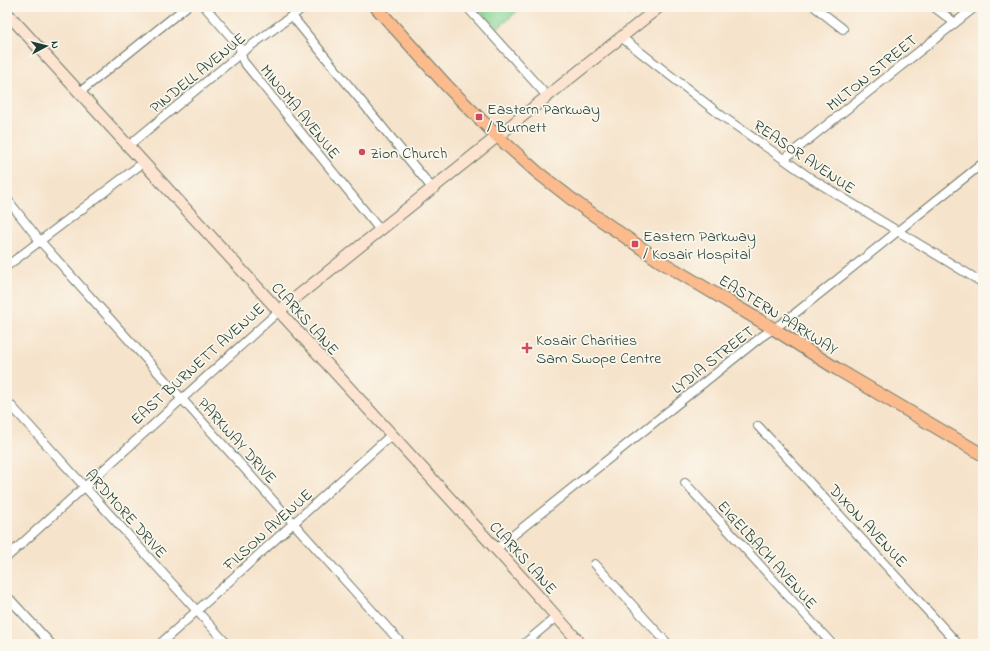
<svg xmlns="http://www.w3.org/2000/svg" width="990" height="651" viewBox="0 0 990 651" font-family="'Indie Flower',sans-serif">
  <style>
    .green { fill: #86d595; stroke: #528964 }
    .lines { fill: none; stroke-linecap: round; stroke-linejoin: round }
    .street-casing { stroke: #6a7769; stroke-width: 10 }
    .secondary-casing { stroke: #6a7769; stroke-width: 13 }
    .primary-casing { stroke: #6a7769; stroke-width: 14 }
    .street { stroke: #fff; stroke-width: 8 }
    .secondary { stroke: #fde4d1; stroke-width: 11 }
    .primary { stroke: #fbbb8d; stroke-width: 12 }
    .poi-dot { fill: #d1495b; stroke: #fbf7ec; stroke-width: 1.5 }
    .labels { text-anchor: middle; stroke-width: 3.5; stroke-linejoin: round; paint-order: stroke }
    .street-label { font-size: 16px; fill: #1f3d34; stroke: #fbf7ec }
    .poi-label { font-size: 16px; fill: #1f3d34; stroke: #fbf7ec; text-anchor: start }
  </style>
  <rect width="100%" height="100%" fill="#fbf7ec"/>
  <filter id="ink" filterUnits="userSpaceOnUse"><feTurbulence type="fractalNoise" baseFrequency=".025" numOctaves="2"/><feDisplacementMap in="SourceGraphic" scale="8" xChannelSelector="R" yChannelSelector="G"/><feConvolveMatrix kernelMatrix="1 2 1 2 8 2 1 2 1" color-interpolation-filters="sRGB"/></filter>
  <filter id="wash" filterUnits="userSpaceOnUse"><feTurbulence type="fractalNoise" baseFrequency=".012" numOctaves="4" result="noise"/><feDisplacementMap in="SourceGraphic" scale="16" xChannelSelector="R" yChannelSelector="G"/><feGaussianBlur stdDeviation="0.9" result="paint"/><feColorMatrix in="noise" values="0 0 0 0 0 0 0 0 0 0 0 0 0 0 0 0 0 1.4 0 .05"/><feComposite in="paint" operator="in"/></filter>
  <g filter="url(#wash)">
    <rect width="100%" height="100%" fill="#f6e3cb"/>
    <g class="green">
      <polygon points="477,7 522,7 497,29"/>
      <polygon points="621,7 639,7 628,16"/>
    </g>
  </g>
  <g filter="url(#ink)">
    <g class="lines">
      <g class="street-casing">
        <g id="street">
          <polyline points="205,7 239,46 243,61 380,230"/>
          <polyline points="467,7 547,96"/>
          <polyline points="815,7 843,29"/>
          <polyline points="934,7 955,23"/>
          <polyline points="292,16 432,188"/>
          <polyline points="621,37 722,116 812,179 983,283"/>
          <polyline points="80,92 186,7"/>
          <polyline points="128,146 241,53 304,7"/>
          <polyline points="784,159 975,7"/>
          <polyline points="7,199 40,241 402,644"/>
          <polyline points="7,266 144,162"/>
          <polyline points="7,401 227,644"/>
          <polyline points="758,426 958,644"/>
          <polyline points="685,483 832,644"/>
          <polyline points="496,549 761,337 788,319 983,163"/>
          <polyline points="7,557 279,311"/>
          <polyline points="595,564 668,644"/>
          <polyline points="7,596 51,644"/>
          <polyline points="160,644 391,435"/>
          <polyline points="524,644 556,617"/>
        </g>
      </g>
      <g class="secondary-casing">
        <g id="secondary">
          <polyline points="7,13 496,549 581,644"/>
          <polyline points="279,311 659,7"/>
        </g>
      </g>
      <g class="primary-casing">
        <polyline id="primary" points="376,7 447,86 497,136 537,172 578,204 660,261 774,329 837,369 983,455"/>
      </g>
      <use href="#street" class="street"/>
      <use href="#secondary" class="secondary"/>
      <use href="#primary" class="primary"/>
    </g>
  </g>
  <g class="poi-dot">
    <rect x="475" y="113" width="8" height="8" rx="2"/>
    <circle cx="362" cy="152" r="4"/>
    <rect x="631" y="240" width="8" height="8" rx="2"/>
    <path d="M525 342h4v4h4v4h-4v4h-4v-4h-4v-4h4z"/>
  </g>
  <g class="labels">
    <g class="street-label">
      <text transform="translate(197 72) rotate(-39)" y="6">PINDELL AVENUE</text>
      <text transform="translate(871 72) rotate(-39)" y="6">MILTON STREET</text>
      <text transform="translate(301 111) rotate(51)" y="6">MINOMA AVENUE</text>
      <text transform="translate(805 156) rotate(34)" y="6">REASOR AVENUE</text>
      <text transform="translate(779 314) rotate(32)" y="6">EASTERN PARKWAY</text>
      <text transform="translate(306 318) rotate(48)" y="6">CLARKS LANE</text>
      <text transform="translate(712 359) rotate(-38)" y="6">LYDIA STREET</text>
      <text transform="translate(197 363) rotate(-42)" y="6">EAST BURNETT AVENUE</text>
      <text transform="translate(238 440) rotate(48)" y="6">PARKWAY DRIVE</text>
      <text transform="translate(127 513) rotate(48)" y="6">ARDMORE DRIVE</text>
      <text transform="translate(869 525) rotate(47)" y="6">DIXON AVENUE</text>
      <text transform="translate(267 529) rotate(-42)" y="6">FILSON AVENUE</text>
      <text transform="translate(768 554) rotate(48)" y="6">EIGELBACH AVENUE</text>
      <text transform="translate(524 557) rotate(48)" y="6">CLARKS LANE</text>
    </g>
    <g class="poi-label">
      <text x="487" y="114">Eastern Parkway<tspan x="487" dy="18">/ Burnett</tspan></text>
      <text x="370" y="158">Zion Church</text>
      <text x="643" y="241">Eastern Parkway<tspan x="643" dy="18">/ Kosair Hospital</tspan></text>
      <text x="536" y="345">Kosair Charities<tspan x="536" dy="18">Sam Swope Centre</tspan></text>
    </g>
  </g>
  <rect width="990" height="651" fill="none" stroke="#fbf7ec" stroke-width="24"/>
  <g transform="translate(46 46) rotate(83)" stroke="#fbf7ec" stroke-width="3" paint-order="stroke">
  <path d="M0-3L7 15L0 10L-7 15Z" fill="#1f3d34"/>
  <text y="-6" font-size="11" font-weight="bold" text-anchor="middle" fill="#1f3d34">N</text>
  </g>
</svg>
